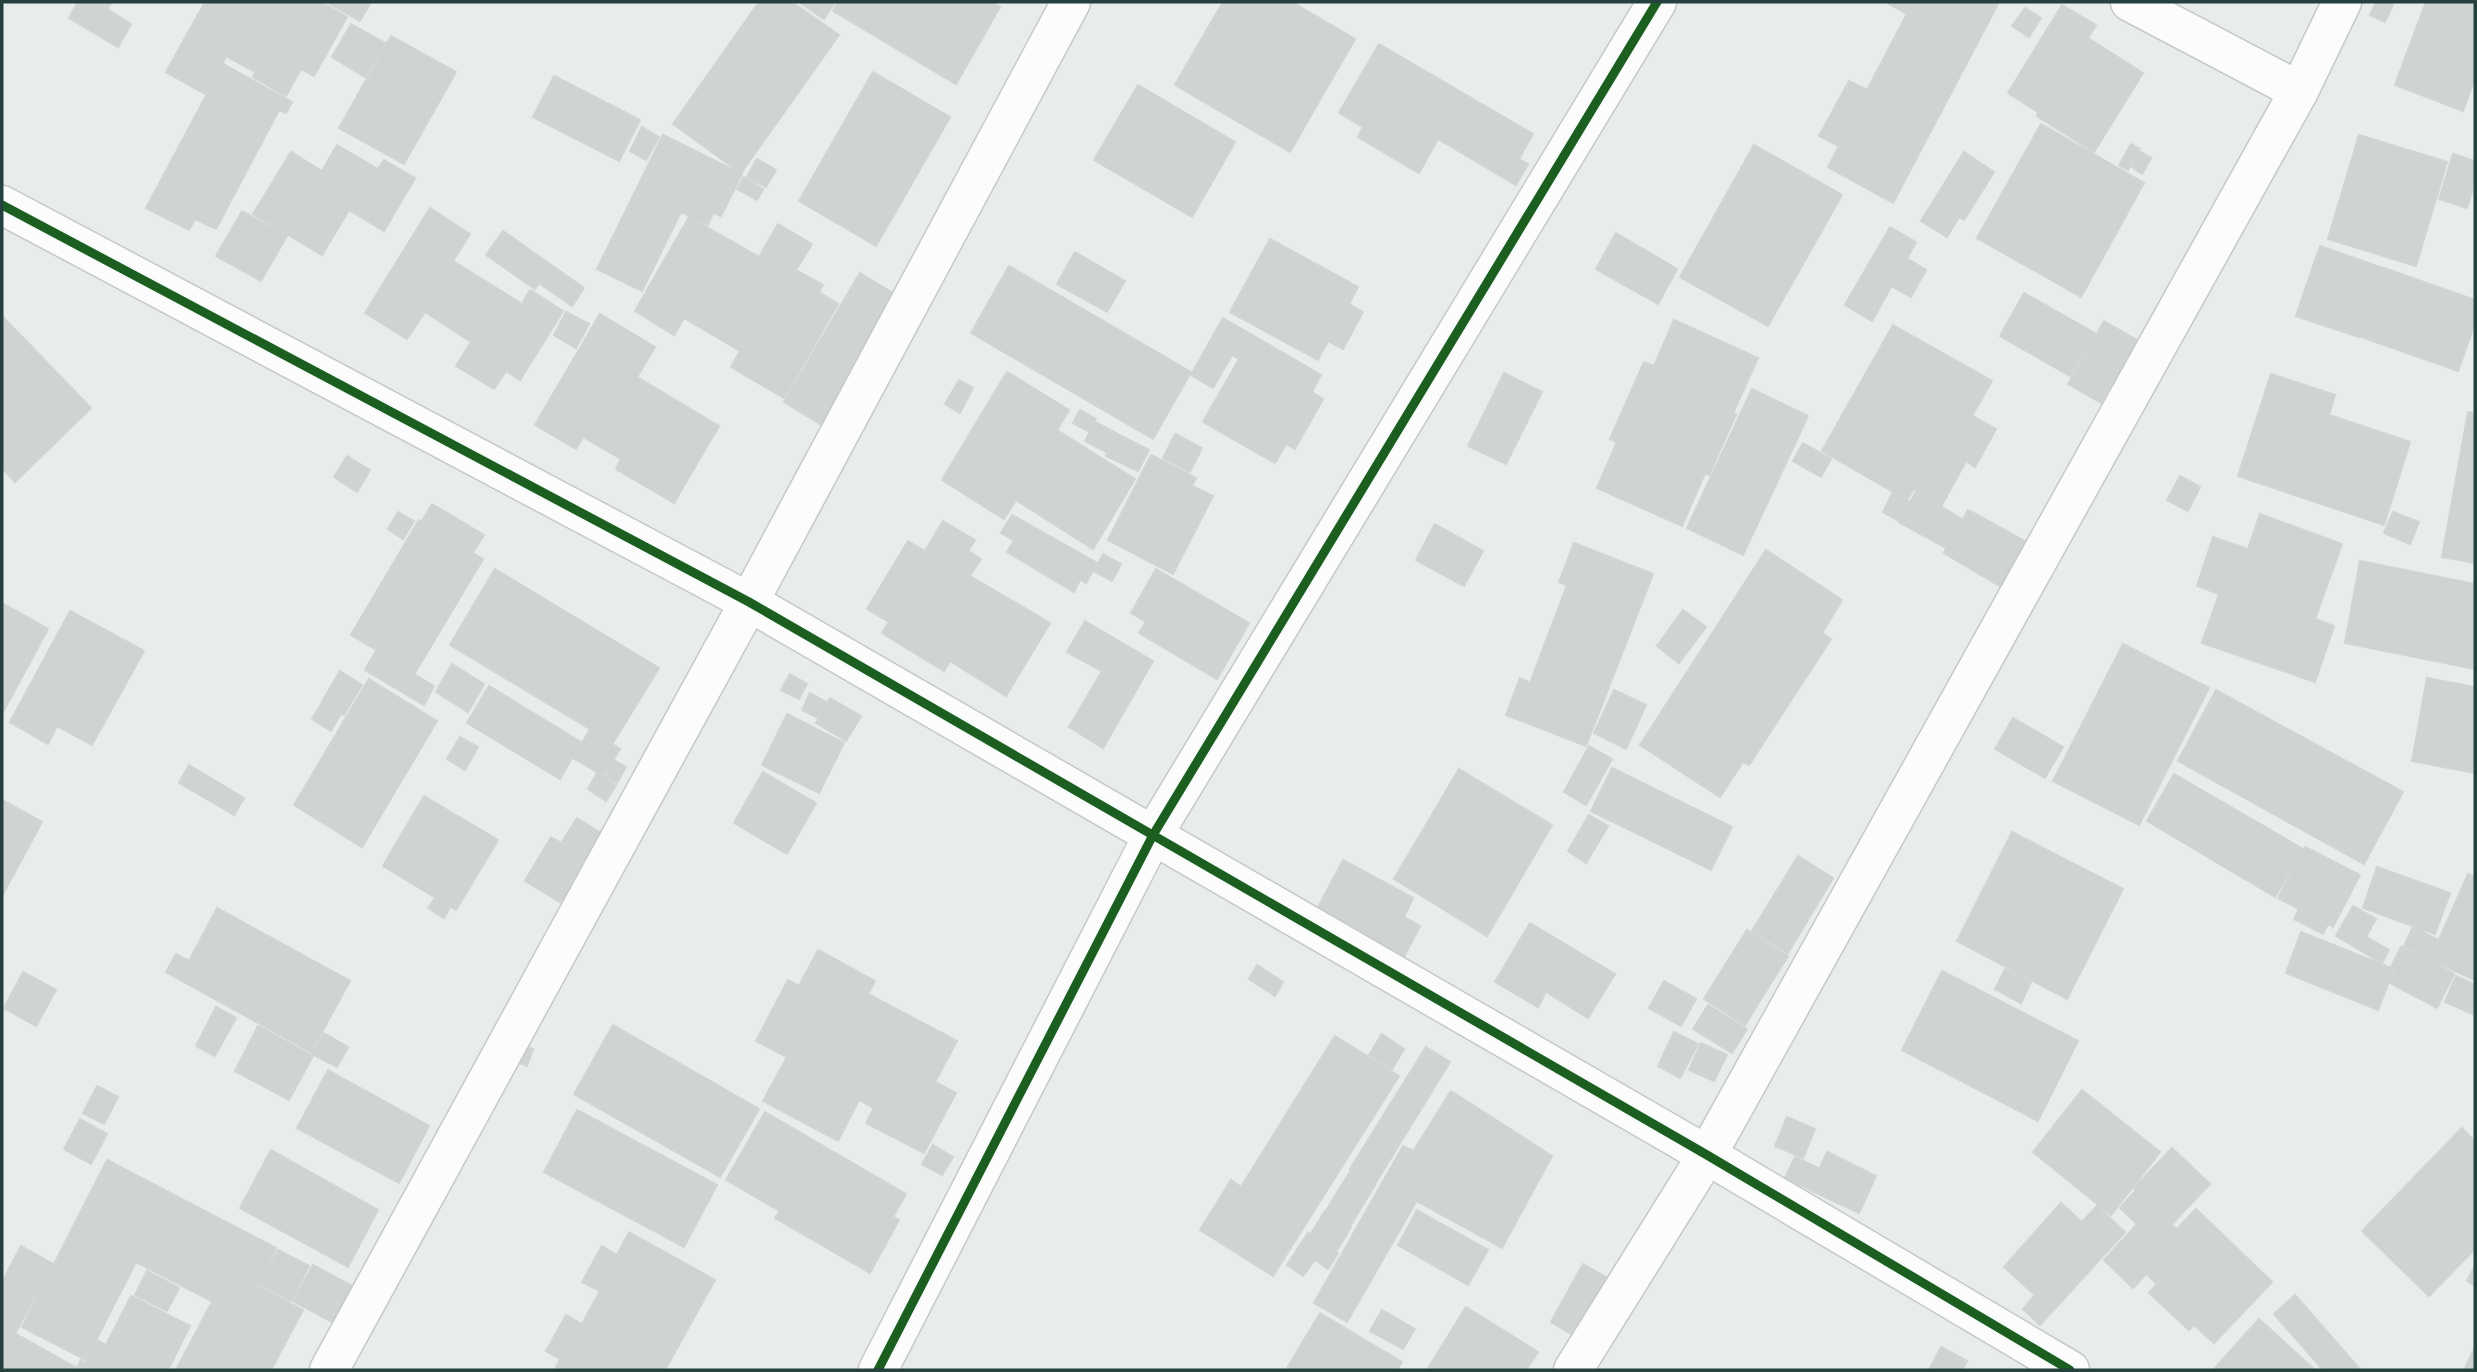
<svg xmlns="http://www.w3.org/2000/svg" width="2477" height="1372" viewBox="0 0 2477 1372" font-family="'Sofia Sans Condensed',sans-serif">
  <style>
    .building { fill: #cfd3d2; stroke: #d0d5d4; stroke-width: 2 }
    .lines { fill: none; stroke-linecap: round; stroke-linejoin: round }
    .minor-casing { stroke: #c5c9c8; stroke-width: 41 }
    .minor { stroke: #fcfcfc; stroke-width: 38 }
    .cycleway-casing { stroke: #f6fbf9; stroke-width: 13 }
    .cycleway { stroke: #1b5e20; stroke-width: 9 }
  </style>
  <rect width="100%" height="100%" fill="#e8eceb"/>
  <g class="building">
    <polygon points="78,2 112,2 107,9 131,24 118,47 69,18"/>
    <polygon points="205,2 257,2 205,94 166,72"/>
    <polygon points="259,2 321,2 347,17 314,76 301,69 286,96 253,77 255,72 228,57"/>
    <polygon points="326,2 371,2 360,21"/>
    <polygon points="759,2 792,2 839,35 741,173 673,124"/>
    <polygon points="799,2 835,2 824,19"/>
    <polygon points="838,2 990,2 1000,7 956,84 833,11"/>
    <polygon points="1223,2 1292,2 1355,39 1290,152 1175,85"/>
    <polygon points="1890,2 1999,2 1893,203 1828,167 1839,146 1819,136 1849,81 1867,90 1907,14 1889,4"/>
    <polygon points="2376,2 2394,2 2385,22 2370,15"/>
    <polygon points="2426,2 2475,2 2475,78 2463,111 2395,85"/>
    <polygon points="2062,5 2096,25 2088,38 2143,73 2094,152 2037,116 2038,112 2008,93"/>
    <polygon points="2025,8 2041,18 2029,37 2012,26"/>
    <polygon points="351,24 385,43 365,77 332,57"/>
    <polygon points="391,36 456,72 404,164 339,128"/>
    <polygon points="1379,44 1533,134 1519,159 1528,164 1516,185 1438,139 1419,173 1358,137 1363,127 1339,113"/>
    <polygon points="223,64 292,102 286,113 279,110 216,229 195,219 189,230 146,208"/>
    <polygon points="873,72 950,117 876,246 799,201"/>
    <polygon points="554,76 640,120 619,161 533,117"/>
    <polygon points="1138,85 1235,142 1192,217 1094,160"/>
    <polygon points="2041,124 2144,183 2081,297 1977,238"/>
    <polygon points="642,127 659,137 646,160 630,151"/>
    <polygon points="663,135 742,174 721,216 713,213 708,225 681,212 642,291 597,269"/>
    <polygon points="2359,135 2447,162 2416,266 2328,239"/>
    <polygon points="2131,144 2140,149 2128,170 2119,165"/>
    <polygon points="337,145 378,169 384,160 415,178 384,231 349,210 322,255 253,214 291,152 322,171"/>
    <polygon points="1754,145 1842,195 1768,326 1680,277"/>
    <polygon points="1964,152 1994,172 1964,220 1959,217 1947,237 1921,221"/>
    <polygon points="2140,152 2151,158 2142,174 2132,167"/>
    <polygon points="2453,154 2475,161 2475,182 2467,208 2439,199"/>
    <polygon points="757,159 776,170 766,187 747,177"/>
    <polygon points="744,177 763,189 757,200 737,189"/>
    <polygon points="430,208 470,234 453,261 522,304 530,290 563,311 520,380 506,371 494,389 456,366 471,342 425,312 407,339 365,313"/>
    <polygon points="242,211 287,236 261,281 216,256"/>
    <polygon points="689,217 759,257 778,224 812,244 796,270 823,285 819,292 838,304 784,398 731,367 740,351 684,318 674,335 635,311"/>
    <polygon points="1890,227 1916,242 1872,321 1845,305"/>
    <polygon points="503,231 584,288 572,306 539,283 535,289 486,255"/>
    <polygon points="1616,233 1677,269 1658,304 1596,269"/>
    <polygon points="1270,239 1358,287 1349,304 1363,312 1343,349 1328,341 1318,360 1230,312"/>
    <polygon points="2320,246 2383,268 2359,337 2296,316"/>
    <polygon points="1075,252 1125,281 1107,312 1057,284"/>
    <polygon points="1908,259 1926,270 1911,297 1893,287"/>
    <polygon points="1009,266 1191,372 1153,439 971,333"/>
    <polygon points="2384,268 2475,300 2475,323 2458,371 2361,337"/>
    <polygon points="860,273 919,309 843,438 784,402"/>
    <polygon points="2024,293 2095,333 2070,376 2000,336"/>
    <polygon points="566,312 589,324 576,348 554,335"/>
    <polygon points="600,314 655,347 637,377 719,426 674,503 616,469 621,459 583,437 576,449 535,425"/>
    <polygon points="2,316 91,408 15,482 2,468"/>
    <polygon points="1223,318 1321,375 1312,392 1323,399 1295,449 1286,444 1275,463 1203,422 1239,359 1232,355 1213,388 1191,375"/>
    <polygon points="1674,320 1758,358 1733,413 1736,414 1709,475 1705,473 1682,526 1597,488 1617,442 1610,439 1644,362 1654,366"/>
    <polygon points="2104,321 2137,340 2101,403 2068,384"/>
    <polygon points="1893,325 1992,381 1972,416 1996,429 1975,467 1966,461 1942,505 1914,489 1907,500 1822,451"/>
    <polygon points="1007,372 1069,410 1057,430 1135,479 1093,549 1016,500 1004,519 942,480"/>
    <polygon points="1504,373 1542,392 1506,464 1468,446"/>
    <polygon points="2271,374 2335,395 2329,415 2410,442 2384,525 2238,476"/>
    <polygon points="959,380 973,388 960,413 945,404"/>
    <polygon points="1752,389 1808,416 1743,555 1687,528"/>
    <polygon points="1080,410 1096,419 1090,432 1073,423"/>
    <polygon points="2468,412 2475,413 2475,563 2442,557"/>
    <polygon points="1095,422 1116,433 1106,452 1085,441"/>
    <polygon points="1117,434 1149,450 1138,471 1106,456"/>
    <polygon points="1175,434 1202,448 1190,472 1163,458"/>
    <polygon points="1803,443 1831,459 1821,477 1793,461"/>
    <polygon points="1151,455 1196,478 1192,486 1213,496 1173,574 1108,540"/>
    <polygon points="347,456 370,470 357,492 334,477"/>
    <polygon points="2180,476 2200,487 2188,511 2167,500"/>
    <polygon points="1893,492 1910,502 1899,521 1883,512"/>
    <polygon points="1916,492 1962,519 1946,548 1899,522"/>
    <polygon points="432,504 484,535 473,552 422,521"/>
    <polygon points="1968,510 2028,543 2003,588 1944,553"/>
    <polygon points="398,512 414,521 403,539 388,529"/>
    <polygon points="2393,512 2419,522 2410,544 2384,533"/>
    <polygon points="2260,514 2342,544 2315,619 2334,626 2315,682 2202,643 2219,594 2197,586 2213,537 2248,549"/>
    <polygon points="1012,515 1097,563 1086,583 1001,533"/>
    <polygon points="419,520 483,559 415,673 351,635"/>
    <polygon points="943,521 975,540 968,551 981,559 970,576 1050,623 1006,696 950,661 944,671 882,633 889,622 867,609 908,541 925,551"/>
    <polygon points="1435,524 1483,551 1464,586 1416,560"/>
    <polygon points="1013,542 1080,580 1074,592 1007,552"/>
    <polygon points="1574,543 1653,574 1586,746 1506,715 1520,678 1530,683 1567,585 1559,582"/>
    <polygon points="1766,550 1842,600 1822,633 1831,639 1749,765 1743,762 1720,797 1640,745"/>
    <polygon points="1103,554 1121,564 1112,581 1094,571"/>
    <polygon points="2360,561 2475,584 2475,669 2345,643"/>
    <polygon points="495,569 659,668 613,743 450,645"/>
    <polygon points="1156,569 1249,623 1217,679 1139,633 1146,622 1131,613"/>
    <polygon points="2,603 48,629 2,714"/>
    <polygon points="1683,610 1706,627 1679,663 1657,646"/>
    <polygon points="70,611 144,651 92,745 57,726 48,744 10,722"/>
    <polygon points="1085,621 1153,661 1103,748 1069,727 1102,671 1067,652"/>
    <polygon points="2123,644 2209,688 2139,825 2053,781"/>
    <polygon points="376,651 434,686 424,705 365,670"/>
    <polygon points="452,664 484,684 468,712 436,692"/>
    <polygon points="340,671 362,685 344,715 322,702"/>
    <polygon points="790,674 807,684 799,699 781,690"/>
    <polygon points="2427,678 2475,687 2475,773 2412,761"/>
    <polygon points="369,679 437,721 362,847 294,805"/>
    <polygon points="489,686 581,742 560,779 467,723"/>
    <polygon points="1614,690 1646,705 1626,749 1594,733"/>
    <polygon points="2216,690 2403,792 2364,864 2178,761"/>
    <polygon points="810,693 826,702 818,718 802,710"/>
    <polygon points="830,698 861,716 846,741 816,723"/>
    <polygon points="322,703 340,715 331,731 312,719"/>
    <polygon points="787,714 844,743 819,793 762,765"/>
    <polygon points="2013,718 2063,747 2045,778 1995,749"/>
    <polygon points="590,730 620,749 604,776 573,758"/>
    <polygon points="460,737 478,747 465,770 447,759"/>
    <polygon points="1589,746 1612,759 1586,805 1564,792"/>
    <polygon points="615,761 626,767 617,783 606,777"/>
    <polygon points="189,765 244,798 234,815 179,783"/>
    <polygon points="1612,768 1732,827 1711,870 1591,811"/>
    <polygon points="1459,769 1552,825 1487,936 1394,879"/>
    <polygon points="763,772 816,803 787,854 734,823"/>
    <polygon points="597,773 616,785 606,801 588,789"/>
    <polygon points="2174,774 2303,849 2275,897 2147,821"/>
    <polygon points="424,796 498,840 456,910 383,866"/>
    <polygon points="2,800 42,822 2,896"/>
    <polygon points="1589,815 1608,826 1586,863 1568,851"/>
    <polygon points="577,818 609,838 595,863 562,842"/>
    <polygon points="2012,832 2123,889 2067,999 1957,941"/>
    <polygon points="551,837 595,863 568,907 525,881"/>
    <polygon points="2305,847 2360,875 2333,927 2278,898"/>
    <polygon points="1798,856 1833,878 1788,953 1752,931"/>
    <polygon points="1343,860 1413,898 1404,917 1420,926 1404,957 1317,909"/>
    <polygon points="2377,867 2450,893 2435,934 2363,908"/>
    <polygon points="2468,874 2475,877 2475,980 2430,960"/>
    <polygon points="435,898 450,907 444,918 428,908"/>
    <polygon points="2353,906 2376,919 2366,937 2389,950 2382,963 2336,936"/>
    <polygon points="217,908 350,981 311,1052 166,972 176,954 189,961"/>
    <polygon points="2299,909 2328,924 2323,934 2294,919"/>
    <polygon points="1530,923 1615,974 1588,1018 1546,992 1538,1007 1495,982"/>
    <polygon points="2413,927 2440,941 2430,960 2404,946"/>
    <polygon points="1747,930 1788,956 1745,1025 1704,999"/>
    <polygon points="2301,932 2394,969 2378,1010 2286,973"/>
    <polygon points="2401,947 2454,974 2437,1008 2390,983 2396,970 2391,967"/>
    <polygon points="818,950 875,981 868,994 957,1041 935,1082 956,1093 924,1153 866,1123 874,1108 859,1100 838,1141 763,1101 787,1057 756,1041 788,980 799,986"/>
    <polygon points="1257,965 1283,982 1275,996 1249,979"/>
    <polygon points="2005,969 2031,982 2021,1003 1995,989"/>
    <polygon points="1942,971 2078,1041 2038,1121 1902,1050"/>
    <polygon points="23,972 56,990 36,1026 4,1008"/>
    <polygon points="2456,976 2475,985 2475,1015 2445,1002"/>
    <polygon points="1664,981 1696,999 1681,1026 1649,1008"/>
    <polygon points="1708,1005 1747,1029 1732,1053 1693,1029"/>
    <polygon points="216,1007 236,1018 215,1056 196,1046"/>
    <polygon points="613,1025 759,1109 720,1177 574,1094"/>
    <polygon points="258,1026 313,1056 289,1100 235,1071"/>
    <polygon points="1674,1032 1698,1044 1680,1078 1658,1066"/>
    <polygon points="324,1033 348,1047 337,1067 312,1054"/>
    <polygon points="1382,1034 1404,1049 1392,1069 1369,1055"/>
    <polygon points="1335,1036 1399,1076 1273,1276 1200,1230 1231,1180 1241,1187"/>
    <polygon points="503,1037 533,1049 527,1066 495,1053"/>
    <polygon points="1701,1043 1727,1055 1714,1081 1689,1070"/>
    <polygon points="1426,1047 1450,1062 1375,1184 1350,1169"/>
    <polygon points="328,1070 429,1126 399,1183 297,1128"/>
    <polygon points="97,1086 118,1097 104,1124 83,1113"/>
    <polygon points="2082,1090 2160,1152 2111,1215 2033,1152"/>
    <polygon points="1451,1091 1552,1156 1502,1248 1391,1187"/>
    <polygon points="577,1110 717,1185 684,1247 544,1172"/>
    <polygon points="765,1112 906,1194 893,1217 899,1220 870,1273 775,1218 780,1211 726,1180"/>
    <polygon points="1787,1117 1815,1129 1803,1158 1775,1146"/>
    <polygon points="80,1119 107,1134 91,1164 64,1149"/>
    <polygon points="2462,1128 2475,1142 2475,1249 2429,1296 2362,1231"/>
    <polygon points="933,1145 953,1157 942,1175 922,1164"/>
    <polygon points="1403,1146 1413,1151 1390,1188 1416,1202 1347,1322 1314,1303"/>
    <polygon points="2172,1148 2210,1184 2172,1224 2134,1188"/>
    <polygon points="271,1150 378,1210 348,1267 240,1208"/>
    <polygon points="1827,1152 1876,1176 1859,1213 1810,1190"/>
    <polygon points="1795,1157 1818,1168 1809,1189 1785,1178"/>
    <polygon points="107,1160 276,1248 256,1288 234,1276 219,1305 136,1262 86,1360 22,1327"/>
    <polygon points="1351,1170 1375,1185 1350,1226 1326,1211"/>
    <polygon points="2136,1190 2154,1206 2137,1224 2120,1208"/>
    <polygon points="2061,1203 2082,1222 2097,1206 2125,1232 2040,1325 2023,1309 2035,1295 2004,1267"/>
    <polygon points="2153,1207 2175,1228 2145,1260 2153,1267 2133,1288 2104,1260"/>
    <polygon points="2196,1209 2272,1282 2214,1343 2194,1325 2189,1330 2149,1293 2157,1284 2147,1275 2154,1268 2147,1260"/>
    <polygon points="1417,1210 1488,1250 1468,1285 1398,1245"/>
    <polygon points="1325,1211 1351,1227 1337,1250 1311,1234"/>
    <polygon points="629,1232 715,1280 665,1370 555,1370 560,1359 546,1351 566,1315 582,1324 600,1291 582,1282 602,1246 617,1255"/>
    <polygon points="1308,1233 1338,1253 1328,1269 1315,1260 1303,1276 1287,1265"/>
    <polygon points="21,1246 53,1264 16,1332 2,1324 2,1282"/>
    <polygon points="278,1250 309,1266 291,1301 259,1284"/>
    <polygon points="1583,1264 1611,1280 1578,1338 1551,1322"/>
    <polygon points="313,1265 365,1293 345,1329 293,1301"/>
    <polygon points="2475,1265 2475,1286 2467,1281"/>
    <polygon points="147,1271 179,1288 167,1311 135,1295"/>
    <polygon points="234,1278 256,1289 258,1286 303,1310 271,1370 176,1370 212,1302 219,1306"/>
    <polygon points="2295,1295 2359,1368 2357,1370 2323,1370 2274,1314"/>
    <polygon points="131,1296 190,1326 168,1370 76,1370 81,1360 86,1363 98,1341 106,1345"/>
    <polygon points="1466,1307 1538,1352 1526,1370 1427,1370"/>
    <polygon points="1382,1310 1415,1329 1403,1349 1370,1331"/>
    <polygon points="1320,1313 1402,1362 1397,1370 1286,1370"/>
    <polygon points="2259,1319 2315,1370 2213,1370"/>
    <polygon points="2,1326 75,1367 73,1370 2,1370"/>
    <polygon points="1941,1347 1967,1361 1962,1370 1929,1370"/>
    <polygon points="2475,1347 2475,1370 2470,1370 2465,1368"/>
  </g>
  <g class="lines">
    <g class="minor-casing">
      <g id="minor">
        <polyline points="2130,2 2299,91 2342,2"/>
        <polyline points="2,205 749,602 1707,1155 2070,1370"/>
        <polyline points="329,1370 749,602 1071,2"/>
        <polyline points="878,1370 1153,835 1657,2"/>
        <polyline points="1573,1370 1707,1155 2299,91"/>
      </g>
    </g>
    <use href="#minor" class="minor"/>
    <g class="cycleway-casing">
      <g id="cycleway">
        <polyline points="2,205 749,602 1707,1155 2070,1370"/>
        <polyline points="878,1370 1153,835 1657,2"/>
      </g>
    </g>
    <use href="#cycleway" class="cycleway"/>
  </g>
  <rect width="2477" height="1372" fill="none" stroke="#24413d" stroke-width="7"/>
</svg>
